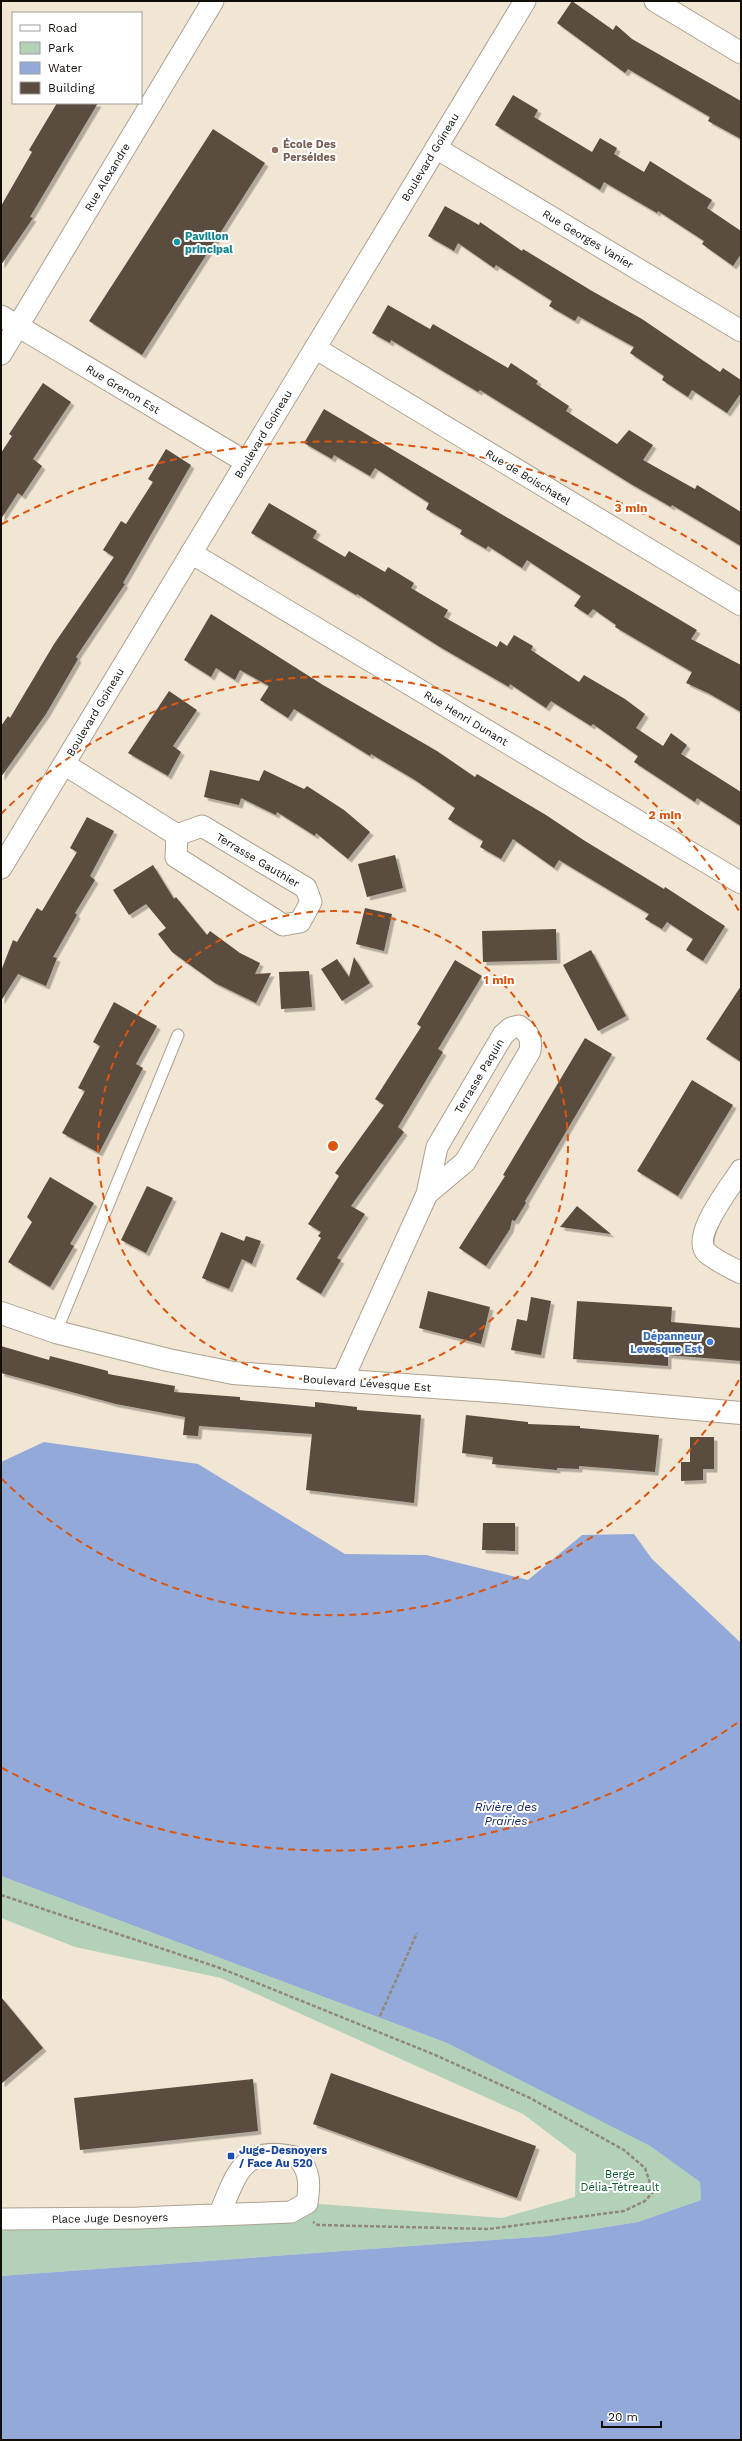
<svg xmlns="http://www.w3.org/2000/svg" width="742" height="2441" viewBox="0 0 742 2441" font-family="'Work Sans',sans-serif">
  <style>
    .green { fill: #b3d1b9 }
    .water { fill: #92a9d9 }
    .building { fill: #5a4d3f; filter: url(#shadow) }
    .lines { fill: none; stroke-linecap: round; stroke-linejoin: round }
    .lane-casing { stroke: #aca290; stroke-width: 13 }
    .street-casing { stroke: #aca290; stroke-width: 23 }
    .secondary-casing { stroke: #aca290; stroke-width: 24 }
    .path { stroke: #90887b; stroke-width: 2.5; stroke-dasharray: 4 2; stroke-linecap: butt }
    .lane { stroke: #fff; stroke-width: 11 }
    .street { stroke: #fff; stroke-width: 21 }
    .secondary { stroke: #fff; stroke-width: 22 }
    .ring { fill: none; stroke: #dd550c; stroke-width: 2; stroke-dasharray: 7 5 }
    .education-dot { fill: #8d6e63; stroke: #fff; stroke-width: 1.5 }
    .culture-dot { fill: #0f9aa8; stroke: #fff; stroke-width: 1.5 }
    .shop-dot { fill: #3f7fe0; stroke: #fff; stroke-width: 1.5 }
    .transit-dot { fill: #1a4fb4; stroke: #fff; stroke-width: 1.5 }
    .labels { text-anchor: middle; stroke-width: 4; stroke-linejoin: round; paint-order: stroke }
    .education-label { font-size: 11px; font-weight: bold; fill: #785e54; stroke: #fff; text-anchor: start }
    .street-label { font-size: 11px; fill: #110d07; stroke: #fff }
    .culture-label { font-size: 11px; font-weight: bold; fill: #0d838f; stroke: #fff; text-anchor: start }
    .shop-label { font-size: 11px; font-weight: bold; fill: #366cbe; stroke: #fff; text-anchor: end }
    .transit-label { font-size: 11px; font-weight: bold; fill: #164399; stroke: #fff; text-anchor: start }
    .park-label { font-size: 11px; fill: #09592b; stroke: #fff }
    .water-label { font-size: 12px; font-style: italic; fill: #112760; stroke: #fff }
    .centre { fill: #dd550c; stroke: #fff; stroke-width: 2 }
    .ring-label { font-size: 12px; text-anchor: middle; font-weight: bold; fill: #dd550c; stroke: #fff; stroke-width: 4; stroke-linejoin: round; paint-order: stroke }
  </style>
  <defs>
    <filter id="shadow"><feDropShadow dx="3.5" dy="3.5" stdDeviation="0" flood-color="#0004"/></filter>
  </defs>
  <rect width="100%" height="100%" fill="#f1e6d3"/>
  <polygon class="green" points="1,1876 447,2043 650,2146 700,2182 701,2200 638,2222 549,2236 1,2276 1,2219 307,2203 502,2218 575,2197 576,2154 523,2114 221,1978 75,1947 1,1918"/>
  <polygon class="water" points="44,1442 198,1464 345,1554 426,1555 528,1580 582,1535 634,1534 652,1559 741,1643 741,2440 1,2440 1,2276 549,2236 638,2222 701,2200 700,2182 650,2146 447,2043 1,1876 1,1462"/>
  <g class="building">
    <polygon points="572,1 613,30 616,25 632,39 741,101 741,139 708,121 710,117 628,69 625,73 557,23"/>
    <polygon points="513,95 538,110 534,117 592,152 600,138 617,148 614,154 644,172 650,161 712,200 707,208 741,231 741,254 733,266 702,244 704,241 658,211 657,213 604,182 600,190 495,125"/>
    <polygon points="57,103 98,103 30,217 33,218 1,265 1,206 32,152 29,150"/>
    <polygon points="213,129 265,163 142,355 89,321"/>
    <polygon points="445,206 479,225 480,222 522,251 523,249 592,291 642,319 720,372 723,368 741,380 741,393 727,413 692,390 688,397 662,380 664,376 630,353 634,347 578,316 575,321 549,306 552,301 496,265 494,268 458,243 454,251 428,236"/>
    <polygon points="388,305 430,329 433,324 508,368 511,363 538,381 536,384 569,406 566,411 617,444 629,430 653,445 643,460 695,489 697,485 741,512 741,546 672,505 671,507 631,484 480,390 478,392 391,340 390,343 372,333"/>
    <polygon points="43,383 71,402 33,459 42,466 22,496 18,493 1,519 1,453 12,436 9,434"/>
    <polygon points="324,409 697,630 691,639 741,665 741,712 708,693 686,683 692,672 615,627 616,625 593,609 588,615 574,606 581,596 527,560 522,568 488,546 486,549 460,534 462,530 426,509 429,503 375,468 370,476 334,455 332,459 304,443"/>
    <polygon points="166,449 191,465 123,583 125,584 76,657 78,659 46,714 1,777 1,726 8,716 10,718 54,644 114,557 103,550 121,521 126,524 153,482 148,479"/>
    <polygon points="269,503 317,531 313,538 345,557 349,551 385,572 388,567 414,583 411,588 448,610 444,617 497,647 500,641 507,646 514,635 533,646 531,650 579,682 584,675 625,699 645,714 636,728 663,746 671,733 687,745 681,754 741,792 741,826 697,798 695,802 634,762 638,756 593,724 591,726 551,701 546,708 510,684 509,687 440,647 357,594 356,595 251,533"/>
    <polygon points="211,614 323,685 437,751 475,777 477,774 546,815 585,841 664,889 665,887 725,926 703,961 686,950 693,939 667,922 662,929 645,919 649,914 559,860 554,868 513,839 501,859 480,847 483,841 448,819 455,808 415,780 371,754 370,756 294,709 288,718 260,700 269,686 240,670 235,680 216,668 211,677 184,660"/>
    <polygon points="169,691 197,710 173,746 181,752 168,776 128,753"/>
    <polygon points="210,770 259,781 264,770 304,789 307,786 344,810 370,832 348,859 316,833 315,836 277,812 276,815 241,798 239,805 204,797"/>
    <polygon points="87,817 114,831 90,876 95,880 75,913 77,915 53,957 57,958 46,986 18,974 1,1001 1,971 13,940 17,942 37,908 42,911 77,852 70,848"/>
    <polygon points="395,855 403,888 367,897 358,864"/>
    <polygon points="153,865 174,899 176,897 207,935 210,931 240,953 260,963 255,974 271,973 256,1003 215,983 172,952 158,934 166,928 146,904 129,915 113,890"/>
    <polygon points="365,908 392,914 384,951 356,944"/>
    <polygon points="556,929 557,960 483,962 482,931"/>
    <polygon points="591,950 626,1016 598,1031 563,965"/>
    <polygon points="354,957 370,983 342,1001 321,969 337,959 349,977"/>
    <polygon points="455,960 482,976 438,1049 443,1052 398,1127 404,1132 351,1206 365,1214 337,1258 341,1260 321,1294 296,1279 321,1238 318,1236 321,1232 308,1224 339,1176 335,1173 384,1105 375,1099 421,1027 417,1024"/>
    <polygon points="309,971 312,1007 281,1009 279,972"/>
    <polygon points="741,986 741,1062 706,1039"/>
    <polygon points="114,1002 157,1026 136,1064 143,1068 99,1153 62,1133 85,1091 78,1088 100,1046 93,1042"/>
    <polygon points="585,1038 612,1054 525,1201 526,1203 515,1221 512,1220 510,1229 486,1266 459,1248 505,1176 503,1175"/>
    <polygon points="692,1080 733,1105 678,1196 637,1171"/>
    <polygon points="50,1177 94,1203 70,1244 74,1246 50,1287 8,1262 32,1222 27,1217"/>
    <polygon points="147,1186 173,1198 146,1253 121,1240"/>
    <polygon points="577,1206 611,1234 560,1227"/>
    <polygon points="221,1232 244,1241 246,1236 261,1241 252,1264 242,1259 229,1289 202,1278"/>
    <polygon points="428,1291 490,1307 481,1344 419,1328"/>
    <polygon points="531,1297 551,1301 541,1355 511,1350 517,1319 527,1321"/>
    <polygon points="577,1301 672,1307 671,1322 741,1328 741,1361 668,1355 668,1366 573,1359"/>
    <polygon points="1,1346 49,1360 50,1356 108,1371 108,1374 175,1386 174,1392 240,1397 240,1400 315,1407 315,1402 357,1407 357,1410 421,1415 414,1503 306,1490 312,1434 199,1426 198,1436 183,1435 185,1417 116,1404 1,1373"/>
    <polygon points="466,1415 528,1422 528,1424 580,1426 580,1428 659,1435 655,1472 579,1466 579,1469 557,1468 557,1470 492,1464 493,1457 462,1453"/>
    <polygon points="690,1437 714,1437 714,1469 703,1469 703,1480 681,1481 681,1462 690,1462"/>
    <polygon points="483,1523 515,1523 515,1551 482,1550"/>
    <polygon points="1,1997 43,2048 1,2084"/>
    <polygon points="331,2073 536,2146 517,2198 313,2124"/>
    <polygon points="253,2079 258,2131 80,2150 74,2098"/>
  </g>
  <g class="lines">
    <g class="lane-casing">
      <polyline id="lane" points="56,1332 178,1035"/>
    </g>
    <g class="street-casing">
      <g id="street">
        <polyline points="655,1 741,53"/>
        <polyline points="436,148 741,331"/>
        <polyline points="1,316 246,462"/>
        <polyline points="315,348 741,605"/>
        <polyline points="1,354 213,1"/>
        <polyline points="191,553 741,883"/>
        <polyline points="64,764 177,835"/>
        <polygon points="202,826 306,888 311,902 300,922 283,925 176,857 177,835"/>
        <polyline points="1,868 525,1"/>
        <path d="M741,1170C731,1186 690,1237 707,1253C716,1261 730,1267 741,1273"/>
        <path d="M342,1381L427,1194L437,1147L503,1035L511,1028L519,1026C529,1033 532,1038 530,1051L465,1162L427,1194"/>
        <path d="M1,2219L138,2218L291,2212L307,2203C310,2184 310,2173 299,2158C242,2144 238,2171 219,2215"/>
      </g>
    </g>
    <g class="secondary-casing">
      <polyline id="secondary" points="1,1313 56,1332 168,1360 233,1373 505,1392 741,1413"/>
    </g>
    <g class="path">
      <polyline points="1,1895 220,1968 433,2054 530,2098 624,2150 645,2168 653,2192 645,2201 624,2211 489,2229 318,2225 313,2222"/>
      <polyline points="380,2016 417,1933"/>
    </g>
    <use href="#lane" class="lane"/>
    <use href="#street" class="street"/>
    <use href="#secondary" class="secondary"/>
  </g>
  <g class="ring">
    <circle cx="333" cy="1146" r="235"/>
    <path d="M739 1380A469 469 0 0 1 1 1478M1 814A469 469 0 0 1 739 911"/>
    <path d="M737 1723A704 704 0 0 1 2 1768M2 524A704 704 0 0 1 737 569"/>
  </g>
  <circle class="education-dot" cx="275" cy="150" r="4"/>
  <circle class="culture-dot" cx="177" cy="242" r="4"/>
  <circle class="shop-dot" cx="710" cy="1342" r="4"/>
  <rect class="transit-dot" x="227" y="2152" width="8" height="8" rx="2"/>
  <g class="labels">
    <g class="education-label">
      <text x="283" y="148">École Des<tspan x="283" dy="13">Perséides</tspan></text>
    </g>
    <g class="street-label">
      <text transform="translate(430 157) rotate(-59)" y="4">Boulevard Goineau</text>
      <text transform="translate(107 177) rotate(-59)" y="4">Rue Alexandre</text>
      <text transform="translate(588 239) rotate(31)" y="4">Rue Georges Vanier</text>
      <text transform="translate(123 389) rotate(31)" y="4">Rue Grenon Est</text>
      <text transform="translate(263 434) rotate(-59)" y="4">Boulevard Goineau</text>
      <text transform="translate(528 477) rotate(31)" y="4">Rue de Boischatel</text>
      <text transform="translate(95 712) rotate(-59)" y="4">Boulevard Goineau</text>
      <text transform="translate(466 718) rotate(31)" y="4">Rue Henri Dunant</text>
      <text transform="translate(258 860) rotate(31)" y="4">Terrasse Gauthier</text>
      <text transform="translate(479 1076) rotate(-59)" y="4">Terrasse Paquin</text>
      <text transform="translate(367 1383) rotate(4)" y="4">Boulevard Lévesque Est</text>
      <text transform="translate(110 2218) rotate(-1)" y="4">Place Juge Desnoyers</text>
    </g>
    <g class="culture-label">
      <text x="185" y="240">Pavillon<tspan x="185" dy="13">principal</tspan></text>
    </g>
    <g class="shop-label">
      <text x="702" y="1340">Dépanneur<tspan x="702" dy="13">Levesque Est</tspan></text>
    </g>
    <g class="transit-label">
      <text x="239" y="2154">Juge-Desnoyers<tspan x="239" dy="13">/ Face Au 520</tspan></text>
    </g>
    <g class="park-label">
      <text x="620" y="2178">Berge<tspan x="620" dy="13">Délia-Tétreault</tspan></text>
    </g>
    <g class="water-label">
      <text x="506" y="1811">Rivière des<tspan x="506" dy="14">Prairies</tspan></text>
    </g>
  </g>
  <circle cx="333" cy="1146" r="6" class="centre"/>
  <g class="ring-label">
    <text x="631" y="512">3 min</text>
    <text x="665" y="819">2 min</text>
    <text x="499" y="984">1 min</text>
  </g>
  <rect width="742" height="2441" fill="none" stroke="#110d07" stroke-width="4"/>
  <rect x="12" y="12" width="130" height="92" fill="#ffffff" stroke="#a09e9c"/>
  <rect x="20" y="25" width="20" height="6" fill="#ffffff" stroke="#a09e9c"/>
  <text x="48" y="32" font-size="12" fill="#110d07">Road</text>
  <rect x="20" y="42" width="20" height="12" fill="#b3d1b9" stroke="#a09e9c"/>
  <text x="48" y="52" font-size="12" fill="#110d07">Park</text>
  <rect x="20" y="62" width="20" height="12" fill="#92a9d9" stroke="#a09e9c"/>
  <text x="48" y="72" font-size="12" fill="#110d07">Water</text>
  <rect x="20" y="82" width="20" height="12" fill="#5a4d3f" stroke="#a09e9c"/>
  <text x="48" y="92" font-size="12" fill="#110d07">Building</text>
  <path d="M602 2421v6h59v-6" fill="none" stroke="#110d07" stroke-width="2"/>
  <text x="608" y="2421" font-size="12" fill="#110d07" stroke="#ffffff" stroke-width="3" paint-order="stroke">20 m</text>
</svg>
